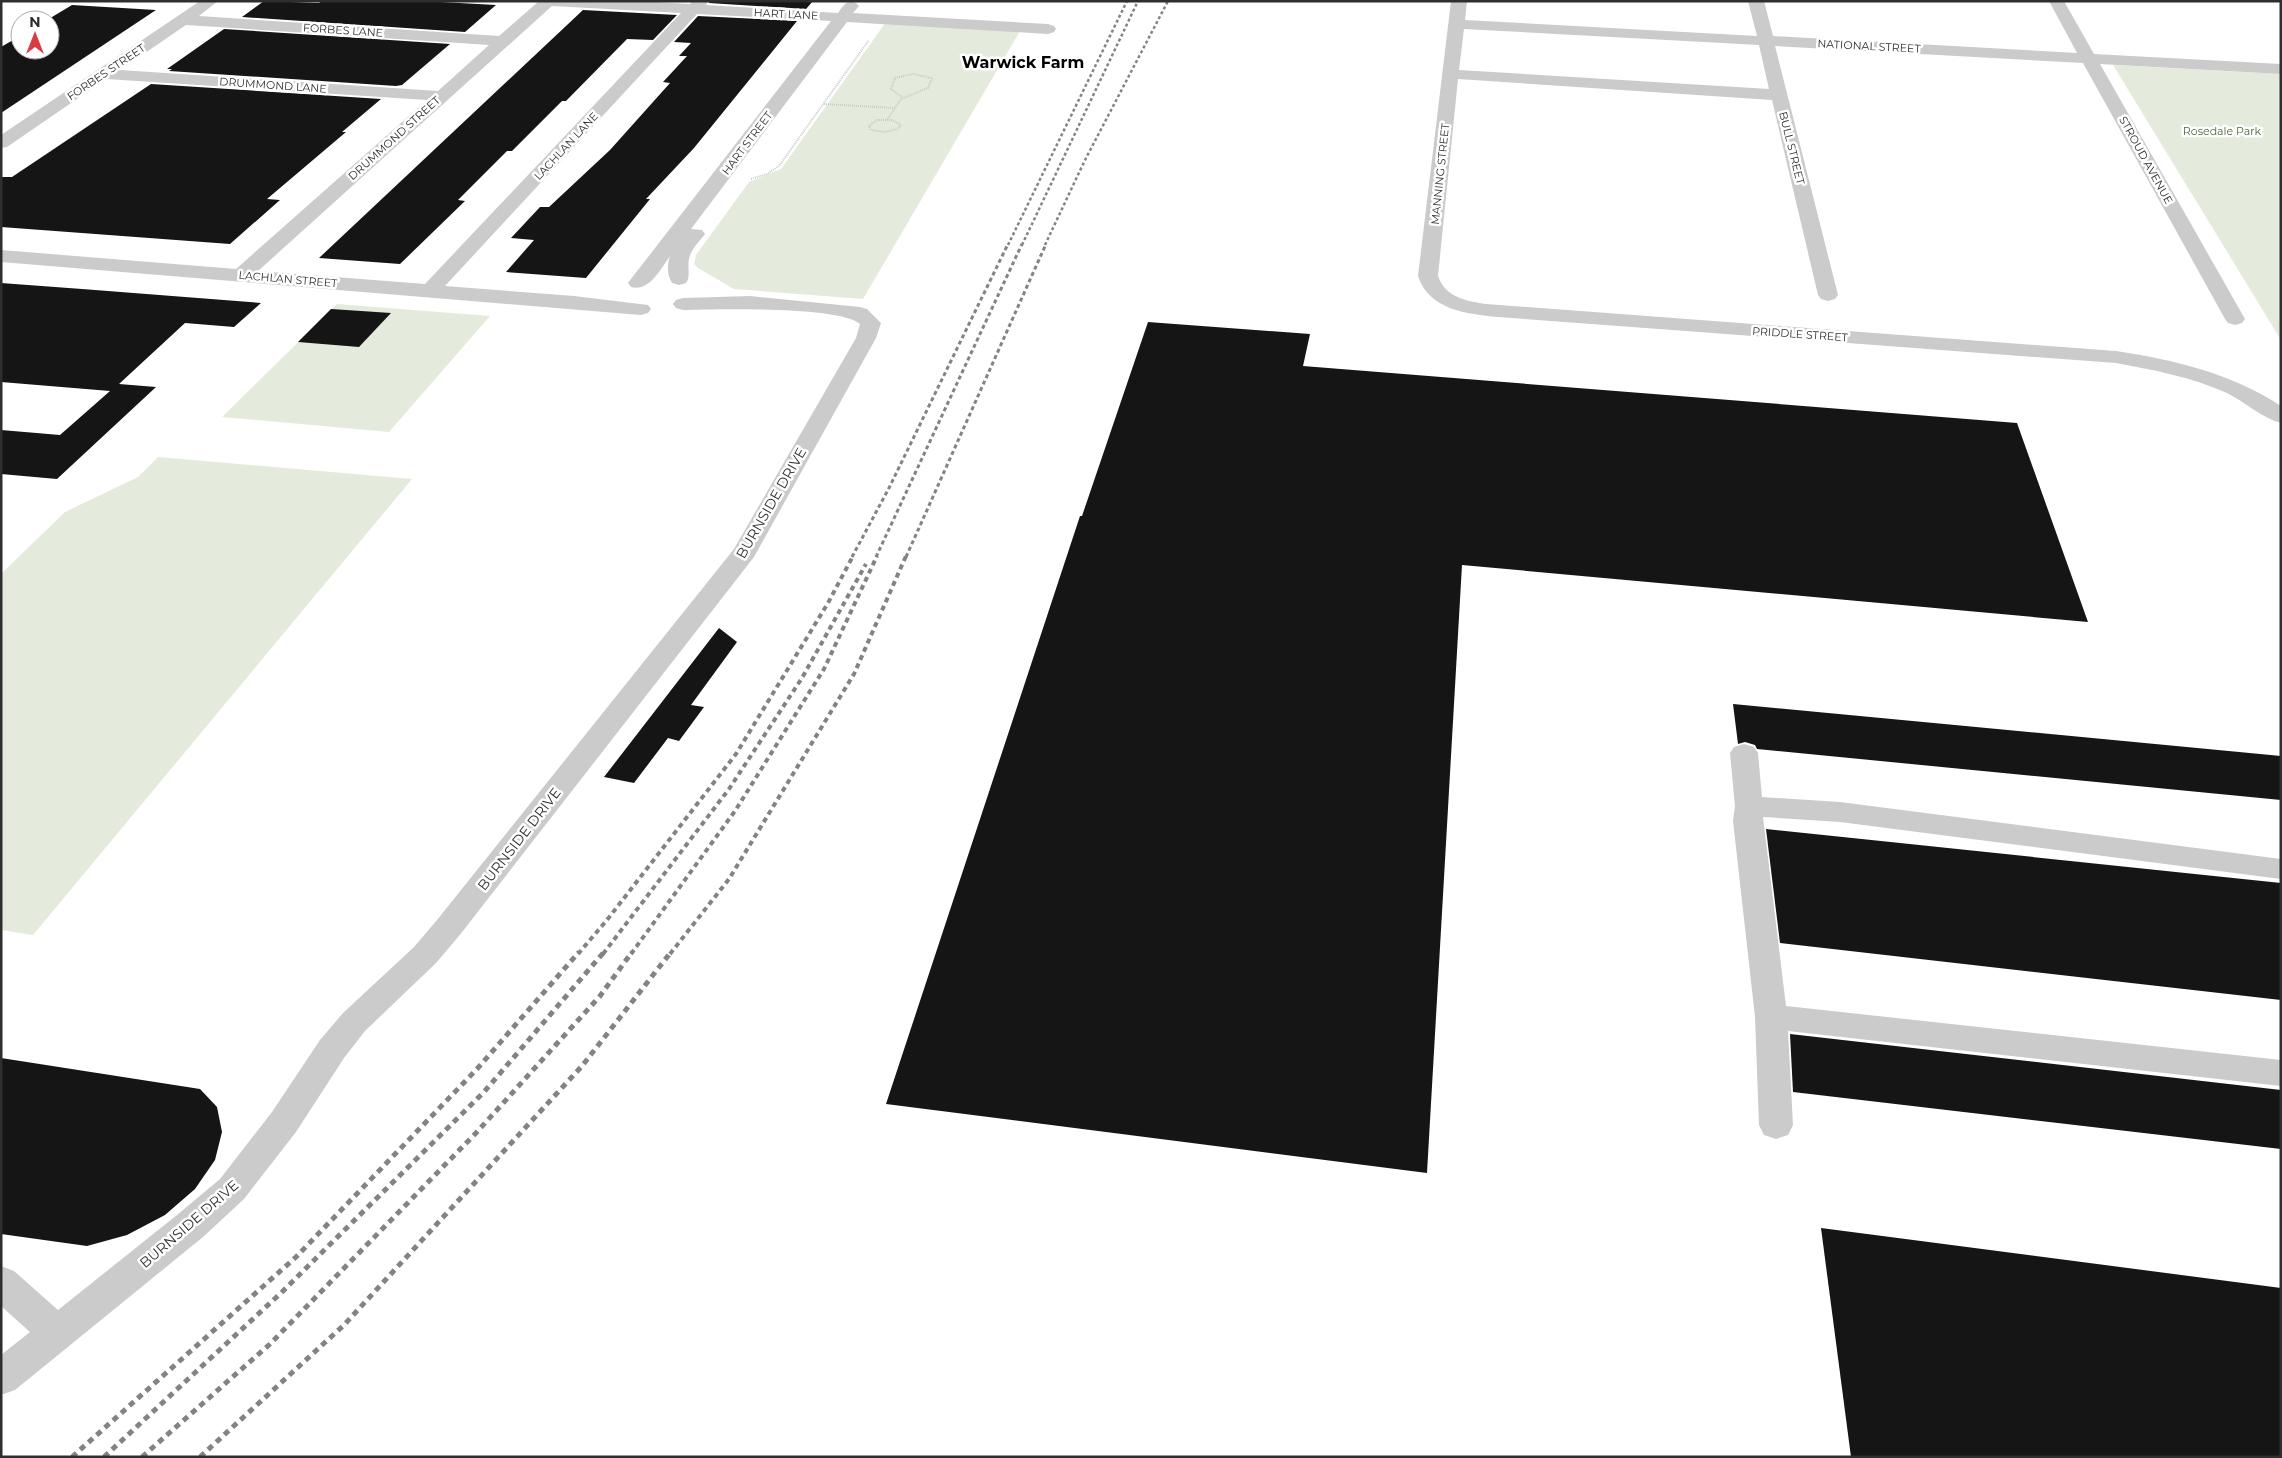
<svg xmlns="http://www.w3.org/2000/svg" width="2282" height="1458" viewBox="0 0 2282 1458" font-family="Montserrat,sans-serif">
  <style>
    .green { fill: #e4ebdd }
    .building { fill: #151515 }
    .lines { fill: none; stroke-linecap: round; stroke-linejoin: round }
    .path { stroke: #cbcbcb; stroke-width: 2; stroke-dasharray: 1 1; stroke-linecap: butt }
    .minor { fill: #cbcbcb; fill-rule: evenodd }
    .rail-far3 { stroke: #838383; stroke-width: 2.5; stroke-dasharray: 3 2.5; stroke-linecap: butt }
    .rail-far2 { stroke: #838383; stroke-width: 3; stroke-dasharray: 4 3; stroke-linecap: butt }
    .rail-far1 { stroke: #838383; stroke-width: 4; stroke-dasharray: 5 4; stroke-linecap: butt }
    .rail { stroke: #838383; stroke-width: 5; stroke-dasharray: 6 5; stroke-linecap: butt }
    .labels { text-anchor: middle; stroke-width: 5; stroke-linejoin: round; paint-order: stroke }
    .far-street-label { font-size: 11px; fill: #2e2e2e; stroke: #fff }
    .far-park-label { font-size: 11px; fill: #51673f; stroke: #fff }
    .street-label { font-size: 14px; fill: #2e2e2e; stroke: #fff }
    .far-district-label { font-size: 16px; font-weight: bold; fill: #000; stroke: #fff }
  </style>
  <rect width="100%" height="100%" fill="#fff"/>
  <g class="green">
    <polygon points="886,22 1020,31 863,299 734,289 698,268 694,264 696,255 749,182 781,169"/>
    <polygon points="2113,65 2281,74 2281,340"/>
    <polygon points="337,304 490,316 389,432 222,417"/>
    <polygon points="158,457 412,479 33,935 1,930 1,574 65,512 138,477"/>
  </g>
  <g class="building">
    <polygon points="264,1 319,3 322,1 423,1 496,5 465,32 242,17"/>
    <polygon points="710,1 813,1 806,9 709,3"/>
    <polygon points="72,5 156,10 1,113 1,47 20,36 20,50 50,50 50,20 47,20"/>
    <polygon points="583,10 677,15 653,40 627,39 566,101 562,101 512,151 507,151 458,200 465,201 400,264 319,258"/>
    <polygon points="698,16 797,21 694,148 646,199 650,199 586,278 506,272 534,240 511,238 540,207 549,207 610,150 670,83 663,82 687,56 679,56 691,43 674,42"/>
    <polygon points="224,29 450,44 402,85 396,86 169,71 172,69 167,69"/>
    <polygon points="151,84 381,99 342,132 346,132 267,199 280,200 230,244 1,227 1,177 12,177"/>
    <polygon points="1,283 82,289 261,303 234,327 185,323 119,384 156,387 57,479 1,474 1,430 60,435 110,391 1,382"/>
    <polygon points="331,309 391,313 359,347 298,342"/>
    <polygon points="1148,322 1310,334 1303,366 2017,423 2088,622 1462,565 1427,1173 886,1104 1080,516 1082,516"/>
    <polygon points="719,628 737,642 691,705 704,707 679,741 668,738 634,783 604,777"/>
    <polygon points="1733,704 2281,756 2281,800 1757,749 1755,745 1745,742 1738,744"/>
    <polygon points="1766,829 2281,883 2281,1000 1780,943"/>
    <polygon points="1790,1034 2281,1090 2281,1149 1793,1092"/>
    <polygon points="1,1058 200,1089 217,1107 222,1132 215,1160 195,1189 165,1215 127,1235 87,1246 1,1234"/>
    <polygon points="1821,1228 2281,1288 2281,1457 1851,1457"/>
  </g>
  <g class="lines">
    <g class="path">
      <polyline points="824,104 894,108"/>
      <polygon points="877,120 892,120 901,125 898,129 885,132 871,130 869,126"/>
      <polyline points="887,120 901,99 928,88 932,78 913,74 895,78 891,89 902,97"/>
      <polyline points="751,179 767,174 779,166 869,40"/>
    </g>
    <g class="minor">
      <path d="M200,1H218L199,16L499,36L539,1H636L690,4L692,1H708L706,5L838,13C844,5 846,0 856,3L859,6L853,13L1048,24L1054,26L1056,29L1054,32L1048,34L847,22L691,229L702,230L705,234C699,242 691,249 689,259C687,267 691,276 686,283L679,285L672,283C667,275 667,265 670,256C660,270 649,292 631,287L628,283L631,279L831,21L697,14L445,286L574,296L648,305L651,309L648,313L641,315L1,262V250L236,269L427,100L106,79L7,147L1,148V135ZM552,6L681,13L425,284L258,271ZM186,25L489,45L438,91L120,70Z"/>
      <path d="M1451,1H1467L1465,20L1757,36L1748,1H1764L1773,36L2077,53L2049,1H2064L2094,54L2281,64V74L2100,64L2245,319L2242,323L2235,325L2228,323L2225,319L2083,63L1775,46L1838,295L1835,299L1828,301L1821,299L1818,295L1772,100L1458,79L1438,276C1445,297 1466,301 1486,304L2116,351C2174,360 2231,373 2281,406V423C2262,418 2245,402 2227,393C2191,377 2154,370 2116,363L1498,317C1467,314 1429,310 1418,276ZM1464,29L1759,45L1769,89L1459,70Z"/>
      <path d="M750,296L860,307L867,309L881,323L876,338L754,557L459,936L436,963L365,1031L344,1058L296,1132L244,1199L203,1237L15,1390L1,1395V1355L30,1332L1,1306V1266L14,1271L58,1310L177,1215L220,1179L272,1112L320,1040L343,1013L414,947L437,920L734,549L856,338L860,324C840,306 715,309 683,310L676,308L673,304L676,300L683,298Z"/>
      <polygon points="1744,744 1754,747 1758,753 1762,797 1840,802 2281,859 2281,879 1840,822 1763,817 1786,1006 2281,1060 2281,1086 1788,1031 1793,1125 1788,1135 1776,1139 1764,1135 1759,1125 1755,1017 1733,821 1735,806 1730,753 1734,747"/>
    </g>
    <g class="rail-far3">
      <polyline points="1008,245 1127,1"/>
      <polyline points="1022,245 1138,1"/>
      <polyline points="1045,245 1085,160 1168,1"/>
    </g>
    <g class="rail-far2">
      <polyline points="852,557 889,488 1008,244"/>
      <polyline points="876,557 1022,244"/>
      <polyline points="906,557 1046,244"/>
    </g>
    <g class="rail-far1">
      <polyline points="578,954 607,920 736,754 828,603 853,556"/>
      <polyline points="603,954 729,789 802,678 866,564"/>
      <polyline points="631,954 735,811 824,669 877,556"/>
      <polyline points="670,954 729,879 854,674 906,556"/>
    </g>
    <g class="rail">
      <polyline points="72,1457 296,1257 477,1069 579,952"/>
      <polyline points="104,1457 282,1292 484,1092 604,952"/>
      <polyline points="142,1457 270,1344 476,1133 600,996 632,952"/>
      <polyline points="200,1457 344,1325 582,1066 671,952"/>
    </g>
  </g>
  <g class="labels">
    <g class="far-street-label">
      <text transform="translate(786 14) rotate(3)" y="4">HART LANE</text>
      <text transform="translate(343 30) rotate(4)" y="4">FORBES LANE</text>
      <text transform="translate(1869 46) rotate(3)" y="4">NATIONAL STREET</text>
      <text transform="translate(106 72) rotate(-34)" y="4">FORBES STREET</text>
      <text transform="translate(273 85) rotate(4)" y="4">DRUMMOND LANE</text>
      <text transform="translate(394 138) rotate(-42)" y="4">DRUMMOND STREET</text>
      <text transform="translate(747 143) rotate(-53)" y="4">HART STREET</text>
      <text transform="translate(566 146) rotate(-47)" y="4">LACHLAN LANE</text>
      <text transform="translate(1792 148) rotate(76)" y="4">BULL STREET</text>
      <text transform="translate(2146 160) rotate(61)" y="4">STROUD AVENUE</text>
      <text transform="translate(1440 174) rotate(-84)" y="4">MANNING STREET</text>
      <text transform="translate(288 279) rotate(5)" y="4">LACHLAN STREET</text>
      <text transform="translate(1800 334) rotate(4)" y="4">PRIDDLE STREET</text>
    </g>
    <g class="far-park-label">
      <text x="2222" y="135">Rosedale Park</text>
    </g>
    <g class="street-label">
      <text transform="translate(771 503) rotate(-60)" y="5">BURNSIDE DRIVE</text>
      <text transform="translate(519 839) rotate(-52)" y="5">BURNSIDE DRIVE</text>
      <text transform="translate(189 1224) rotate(-41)" y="5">BURNSIDE DRIVE</text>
    </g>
    <g class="far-district-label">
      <text x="1023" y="68">Warwick Farm</text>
    </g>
  </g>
  <rect width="2282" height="1458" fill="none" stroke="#2e2e2e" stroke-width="5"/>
  <g transform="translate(35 35)"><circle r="24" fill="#ffffff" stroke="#ababab"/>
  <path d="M0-4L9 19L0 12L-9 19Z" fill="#da3c44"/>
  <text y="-8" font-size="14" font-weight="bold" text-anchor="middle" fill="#2e2e2e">N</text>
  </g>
</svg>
